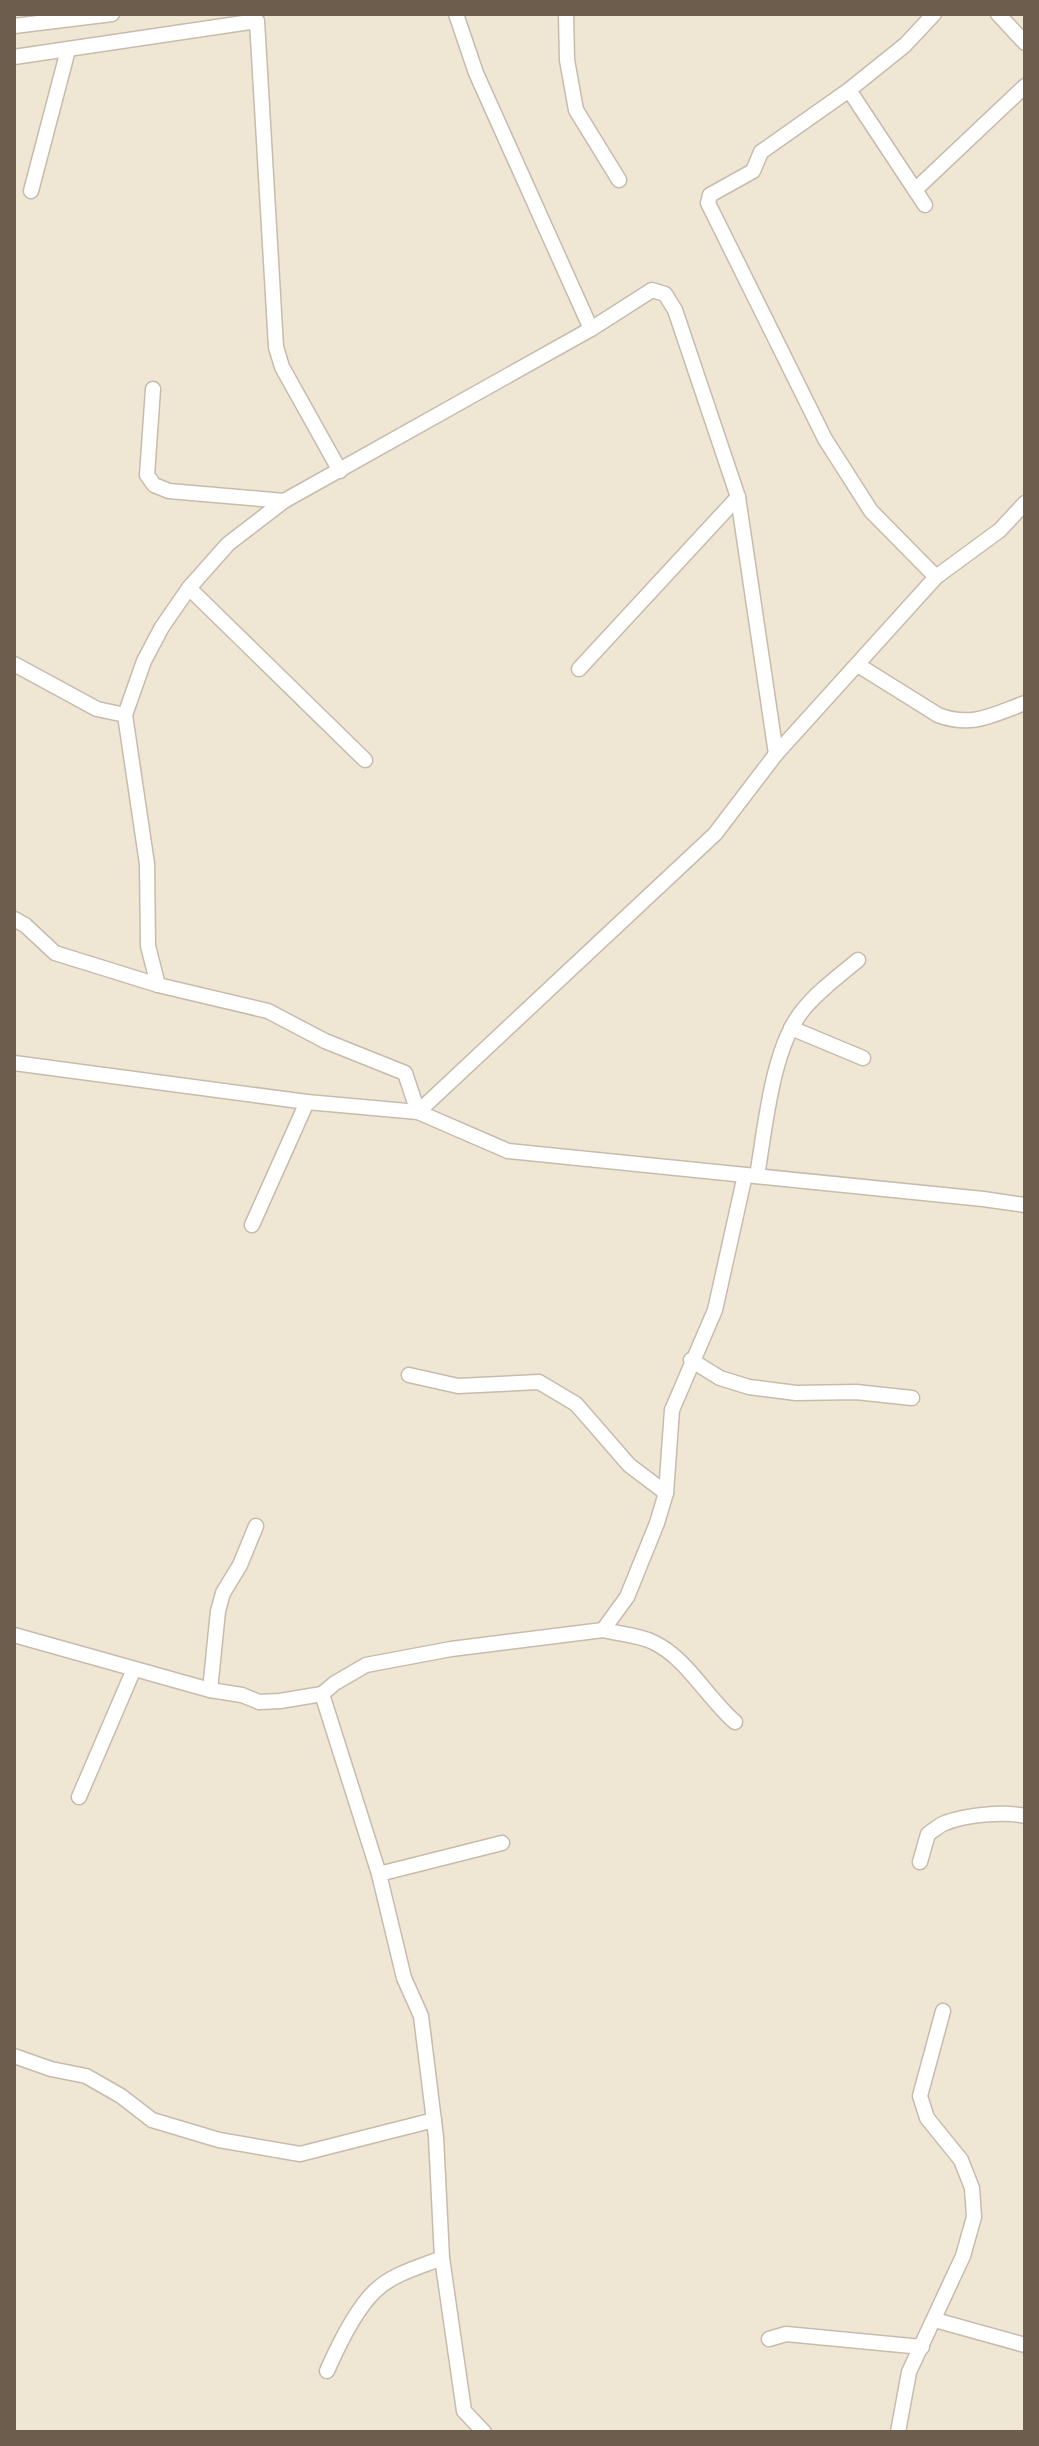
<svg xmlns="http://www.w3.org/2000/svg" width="1039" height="2446" viewBox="0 0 1039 2446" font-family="Roboto,sans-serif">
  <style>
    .residential { fill: #efe6d3 }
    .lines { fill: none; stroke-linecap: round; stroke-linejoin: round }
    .street-casing { stroke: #c7bcac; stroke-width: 17 }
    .street { stroke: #fff; stroke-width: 14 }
  </style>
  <rect width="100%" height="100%" fill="#f8f3e4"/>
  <rect class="residential" x="14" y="14" width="1011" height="2418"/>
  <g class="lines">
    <g class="street-casing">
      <g id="street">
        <polyline points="456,14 476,73 591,329"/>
        <polyline points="566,14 567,60 576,110 619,180"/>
        <polyline points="934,14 905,45 849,90 761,152 753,171 710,195 708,203 825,439 871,511 936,577"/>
        <polyline points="998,14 1025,43"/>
        <polyline points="14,26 112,14"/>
        <polyline points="14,57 257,21 276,347 282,367 340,471"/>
        <polyline points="849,90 925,205"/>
        <polyline points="915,190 1025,86"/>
        <polyline points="31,191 68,50"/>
        <polyline points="153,389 147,475 154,485 169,491 284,501"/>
        <polyline points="189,588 365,760"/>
        <polyline points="14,664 97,709 125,715"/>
        <path d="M858,665L938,715C972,728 992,715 1025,703"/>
        <polyline points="579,669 738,497"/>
        <polyline points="14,919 25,925 55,953 158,985 268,1011 325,1041 405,1073 418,1112 715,834 776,754 936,577 1000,530 1025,503"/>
        <polyline points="158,985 148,946 147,864 125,715 144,661 162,627 189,588 228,544 284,501 591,329 652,290 665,294 675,310 738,497 776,754"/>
        <polyline points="791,1028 863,1058"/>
        <polyline points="14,1063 307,1102 418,1112 508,1151 983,1199 1025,1205"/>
        <path d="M757,1176C765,1129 772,1047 803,1010C818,991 839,976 858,960"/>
        <polyline points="252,1225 307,1102"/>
        <polyline points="691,1360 720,1378 749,1387 796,1393 856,1392 912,1398"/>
        <polyline points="409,1375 458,1386 539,1382 576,1404 629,1465 666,1493"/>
        <path d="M603,1630C619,1634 638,1635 653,1642C687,1658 707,1698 735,1722"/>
        <polyline points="14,1635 210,1690 242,1695 259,1702 280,1701 322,1694 335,1683 366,1665 451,1649 603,1630 627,1597 657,1523 666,1493 672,1410 715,1310 745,1175"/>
        <polyline points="210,1690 218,1611 223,1593 240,1565 256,1526"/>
        <polyline points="322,1694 379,1874 404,1978 421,2016 436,2137 442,2258 462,2397 464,2411 484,2432"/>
        <polyline points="79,1797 134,1669"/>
        <path d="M920,1862L928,1834C933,1831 939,1825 945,1823C965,1815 1004,1811 1025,1816"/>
        <polyline points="379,1874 502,1843"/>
        <polyline points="14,2056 51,2069 86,2076 121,2096 152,2120 219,2140 300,2154 434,2120"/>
        <polyline points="935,2320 1025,2345"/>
        <polyline points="769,2339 786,2334 922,2347"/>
        <path d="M327,2371C338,2346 356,2309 375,2291C392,2274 420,2267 442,2258"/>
        <polyline points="898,2432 909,2372 963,2256 974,2217 972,2188 961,2160 927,2118 920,2096 943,2011"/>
      </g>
    </g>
    <use href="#street" class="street"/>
  </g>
  <rect width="1039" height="2446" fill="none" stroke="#6d5d4d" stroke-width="32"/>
</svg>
